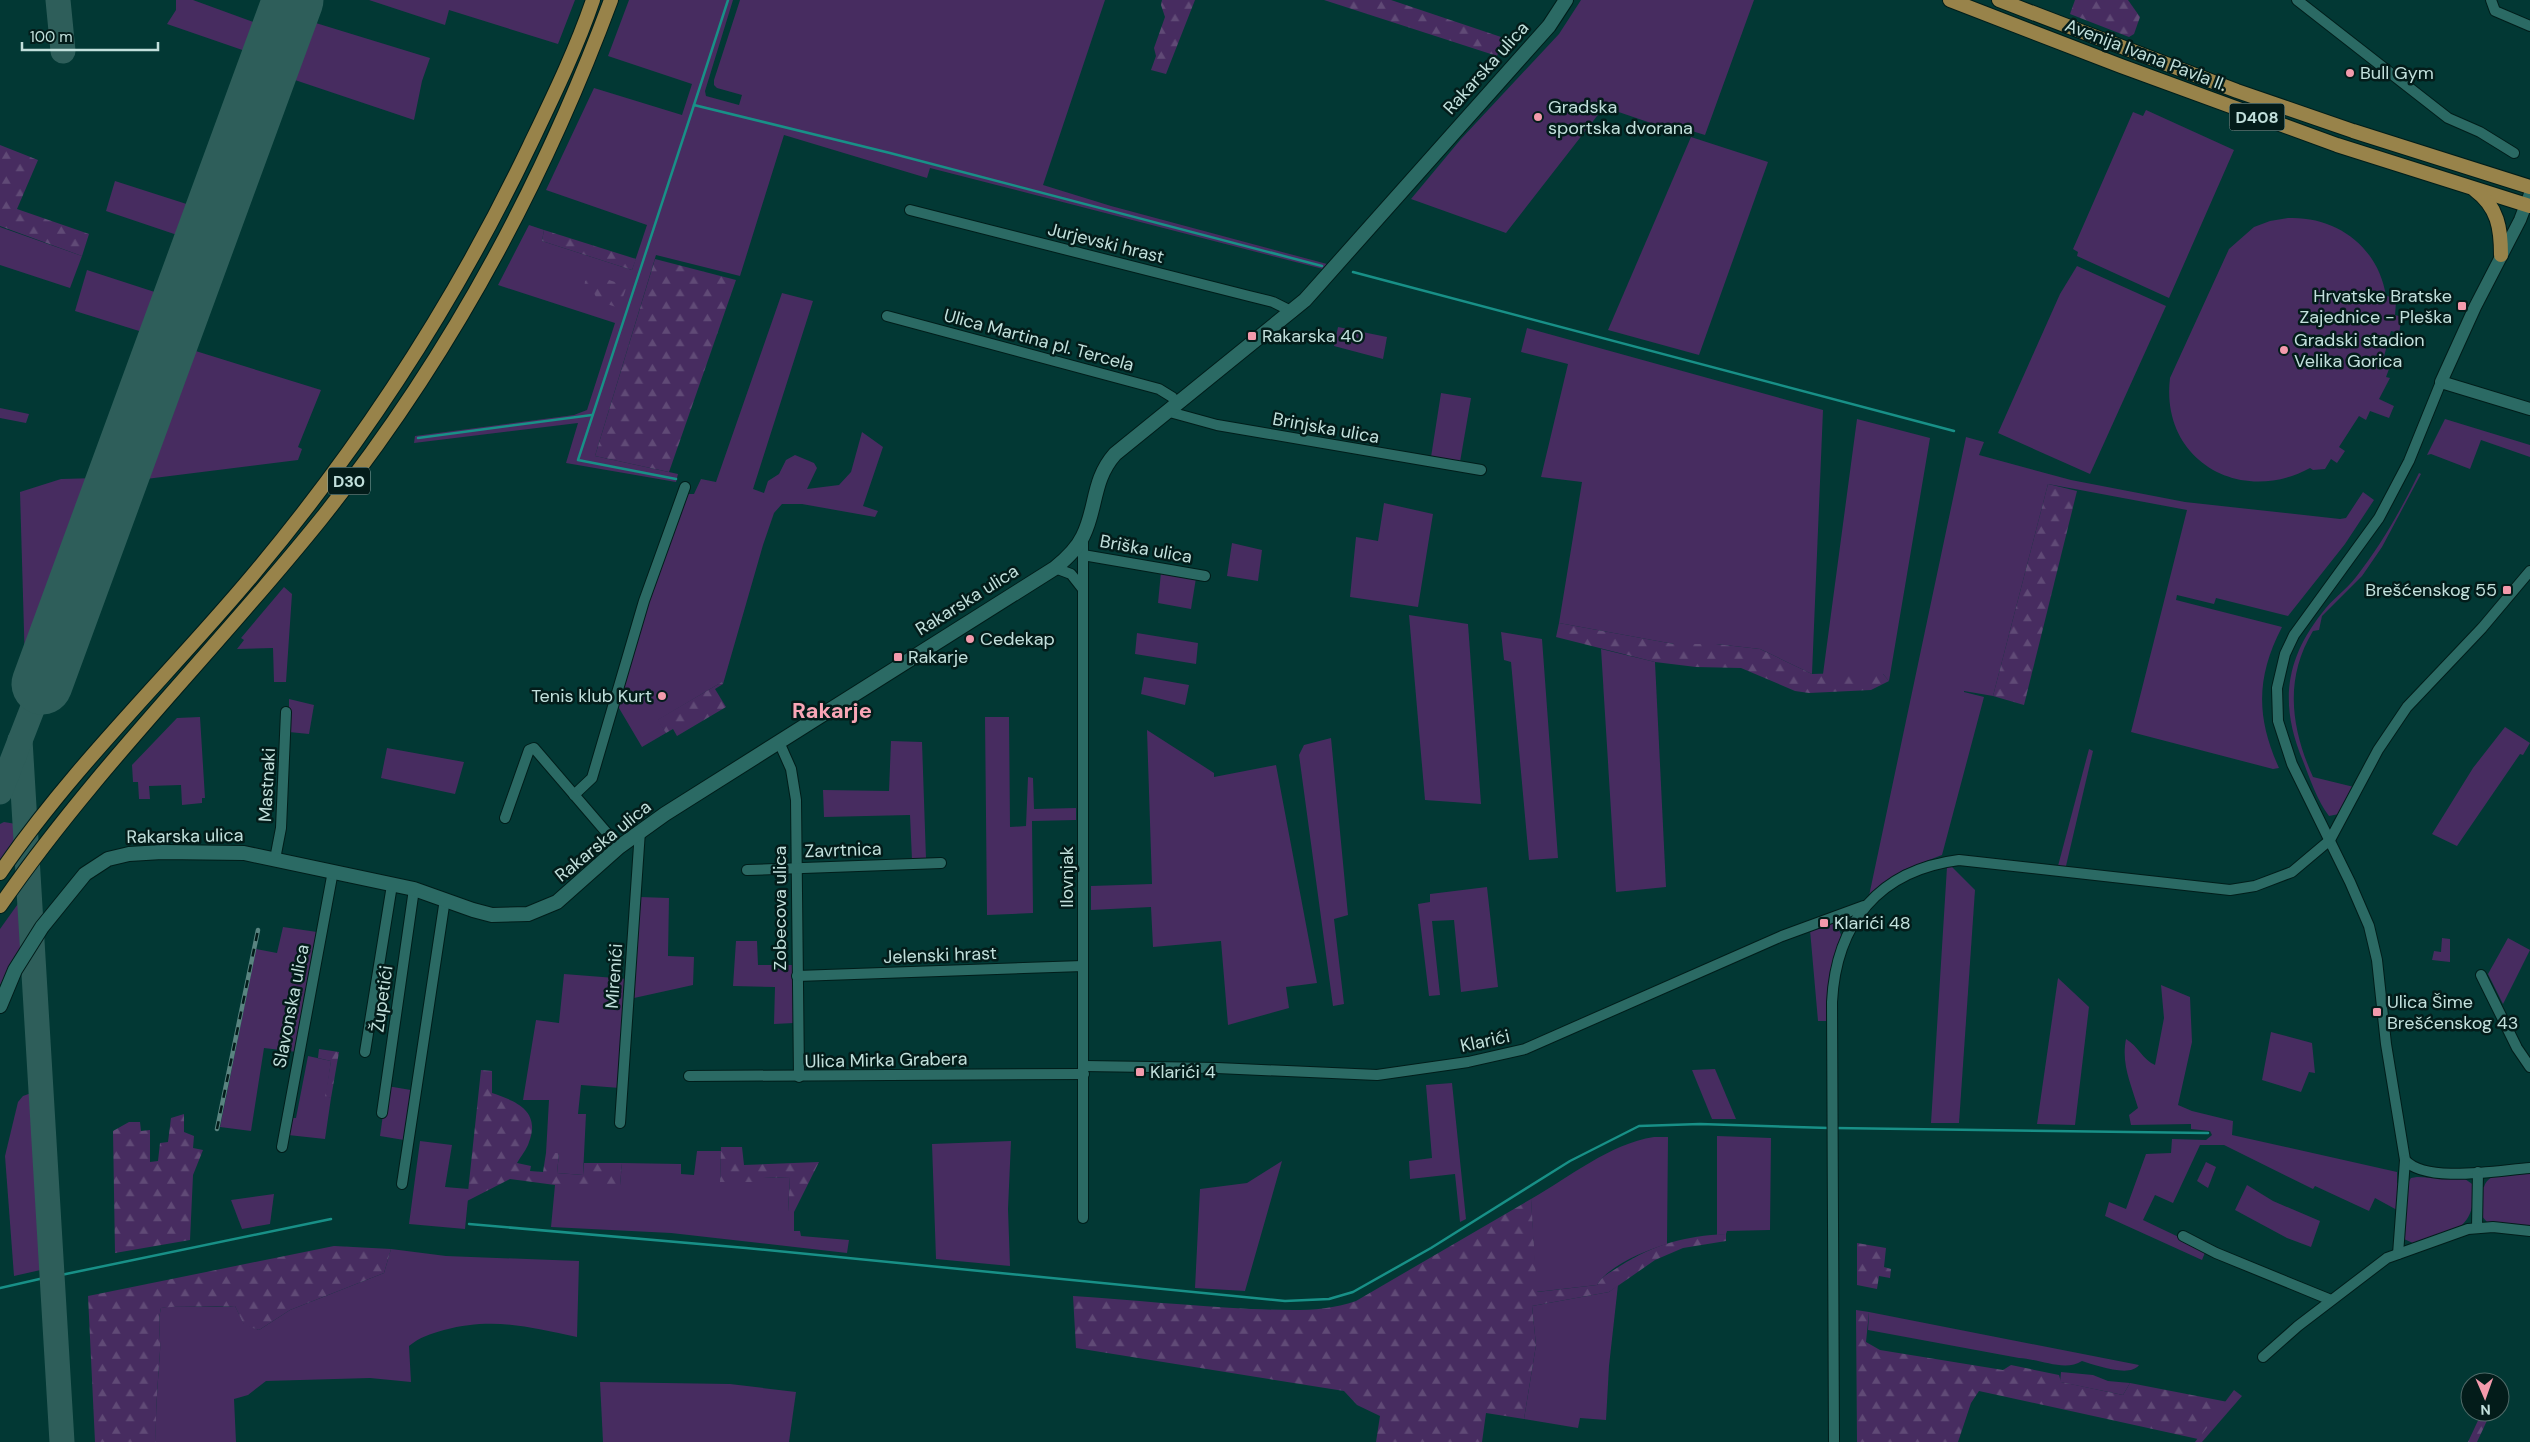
<svg xmlns="http://www.w3.org/2000/svg" width="2530" height="1442" viewBox="0 0 2530 1442" font-family="'DM Sans',sans-serif">
  <style>
    .green { fill: #472c60 }
    .forest { fill: url(#forest-firs) }
    .lines { fill: none; stroke-linecap: round; stroke-linejoin: round }
    .stream { stroke: #189087; stroke-width: 2.5 }
    .taxiway { stroke: #2e5e5a; stroke-width: 25 }
    .runway { stroke: #2e5e5a; stroke-width: 61 }
    .minor-casing { stroke: #001d1a; stroke-width: 12 }
    .tertiary-casing { stroke: #001d1a; stroke-width: 14 }
    .secondary-casing { stroke: #001d1a; stroke-width: 16 }
    .primary-casing { stroke: #001d1a; stroke-width: 16 }
    .minor { stroke: #2b6a64; stroke-width: 10 }
    .tertiary { stroke: #2b6a64; stroke-width: 12 }
    .secondary { stroke: #2b6a64; stroke-width: 14 }
    .primary { stroke: #98834a; stroke-width: 14 }
    .rail-casing { stroke: #598480; stroke-width: 4.5 }
    .rail { stroke: #031c1a; stroke-width: 2.5; stroke-dasharray: 8; stroke-linecap: butt }
    .poi-dot { fill: #f39aac; stroke: #031c1a; stroke-width: 2 }
    .labels { text-anchor: middle; stroke-width: 5; stroke-linejoin: round; paint-order: stroke }
    .shield { fill: #031c1a; stroke: #89a5a2; stroke-width: 1 }
    .shield-label { font-size: 16px; font-weight: bold; fill: #c2e0dc }
    .street-label { font-size: 18px; fill: #c2e0dc; stroke: #031c1a }
    .poi-label { font-size: 18px; fill: #c2e0dc; stroke: #031c1a; text-anchor: start }
    .district-label { font-size: 22px; font-weight: bold; fill: #f9a6b6; stroke: #031c1a }
  </style>
  <defs>
    <pattern id="forest-firs" width="22" height="20" patternUnits="userSpaceOnUse" patternTransform="scale(1.25)"><rect width="22" height="20" fill="#472c60"/><path d="M5 1l3.5 6h-7zM16 11l3.5 6h-7z" fill="#604a76"/></pattern>
  </defs>
  <rect width="100%" height="100%" fill="#023834"/>
  <g class="green">
    <polygon points="176,0 193,0 264,26 254,54 167,24 176,10"/>
    <polygon points="369,0 575,0 558,44 449,10 445,25"/>
    <polygon points="629,0 733,0 705,91 706,96 739,105 742,95 717,88 714,85 714,80 740,0 1105,0 1043,185 1111,206 1327,264 1323,269 930,168 927,178 784,135 740,276 656,255 595,456 678,474 676,482 566,463 578,423 414,443 415,436 574,415 587,410 615,323 498,285 529,225 544,230 542,241 632,270 647,225 546,190 594,88 682,115 692,84 608,56"/>
    <polygon points="1581,0 1754,0 1705,135 1682,128 1680,133 1604,107 1506,233 1411,199 1461,139 1559,34"/>
    <polygon points="306,20 430,58 422,81 414,120 286,77"/>
    <polygon points="2146,110 2234,150 2169,298 2077,256 2078,252 2073,249 2133,112 2143,116"/>
    <polygon points="1691,137 1768,162 1699,355 1608,330"/>
    <polygon points="115,181 199,208 189,239 106,211"/>
    <path d="M2288,218C2336,216 2378,246 2386,296L2392,297L2396,302L2395,315L2402,317L2399,333L2391,331L2381,367L2389,369L2386,377L2390,378L2379,399L2394,406L2389,418L2370,411L2366,420L2359,416L2339,447L2345,451L2337,463L2331,459L2325,469L2313,470L2310,468C2240,506 2160,460 2170,378L2229,249L2254,227L2270,221Z"/>
    <polygon points="0,227 82,256 70,288 0,265"/>
    <polygon points="2077,266 2166,306 2090,474 1998,433 2060,294"/>
    <polygon points="87,270 167,296 152,335 75,311"/>
    <polygon points="782,293 813,301 753,489 764,493 768,481 779,474 786,460 795,455 814,463 817,468 807,489 839,485 851,472 862,432 883,447 863,506 878,511 875,517 802,504 782,504 774,513 763,545 723,684 722,682 658,720 666,733 642,747 616,703 648,601 687,494 694,494 701,479 716,482"/>
    <polygon points="1338,327 1387,337 1383,359 1334,346"/>
    <polygon points="1527,328 1823,410 1812,674 1760,649 1716,644 1674,644 1559,623 1582,482 1541,477 1568,364 1521,352"/>
    <polygon points="186,348 321,390 298,447 302,449 298,460 138,480"/>
    <polygon points="1441,393 1471,398 1460,462 1431,457"/>
    <polygon points="0,408 29,414 26,423 0,418"/>
    <polygon points="1857,419 1930,438 1889,681 1883,674 1823,674"/>
    <polygon points="2445,419 2530,445 2530,457 2481,440 2470,469 2431,454 2427,455"/>
    <path d="M1966,437L1984,442L1979,455L2071,480L2185,502L2340,519L2346,518L2363,492L2374,500L2345,544L2288,616L2216,598L2214,604L2177,595L2176,600L2282,627C2256,677 2256,717 2279,768L2273,769L2131,732L2187,510L2048,484L1993,696L1964,691V692L1984,697L1942,855L1903,870L1869,896Z"/>
    <path d="M2419,473L2421,474L2382,547L2362,576L2322,616L2319,630L2313,631C2284,679 2291,728 2313,777L2354,787L2339,814L2329,816C2317,800 2310,779 2303,761C2280,706 2284,661 2322,613C2332,599 2346,590 2356,577C2381,545 2401,510 2419,473Z"/>
    <polygon points="97,478 28,665 25,665 20,492 61,479"/>
    <polygon points="1384,503 1433,514 1418,607 1350,597 1356,537 1378,541"/>
    <polygon points="1232,543 1262,550 1258,581 1227,576"/>
    <polygon points="1161,572 1196,578 1191,609 1158,603"/>
    <polygon points="284,587 292,594 286,682 274,682 273,648 237,649 244,640 241,638"/>
    <polygon points="1409,615 1468,624 1481,804 1425,800"/>
    <polygon points="1501,632 1542,639 1558,858 1529,860 1511,662 1504,660"/>
    <polygon points="1137,633 1198,643 1196,664 1135,654"/>
    <polygon points="1601,649 1655,662 1666,887 1616,892"/>
    <polygon points="1144,677 1189,685 1185,705 1141,694"/>
    <polygon points="289,699 314,705 309,734 289,732"/>
    <polygon points="200,717 205,798 202,798 202,803 182,805 181,785 149,786 150,799 139,799 138,782 133,782 132,765 177,718"/>
    <polygon points="985,717 1009,717 1010,827 1026,826 1028,777 1033,778 1034,809 1076,808 1076,820 1032,821 1033,913 987,915"/>
    <polygon points="2505,727 2530,743 2523,755 2520,754 2457,846 2432,834 2473,768"/>
    <polygon points="1147,730 1214,773 1214,777 1276,765 1317,983 1286,987 1289,1008 1228,1025 1221,941 1153,947 1151,907 1091,910 1091,886 1152,884"/>
    <polygon points="1331,738 1348,915 1334,919 1344,1004 1333,1006 1299,755 1304,745"/>
    <polygon points="891,741 922,742 926,859 912,860 910,815 824,817 823,790 889,791"/>
    <polygon points="387,748 464,762 455,794 381,778"/>
    <polygon points="2089,749 2093,751 2066,866 2058,866"/>
    <polygon points="4,822 16,824 21,835 0,864 0,824"/>
    <polygon points="1951,866 1975,890 1959,1123 1931,1123 1947,867"/>
    <polygon points="1487,887 1498,987 1461,992 1454,920 1432,921 1440,995 1429,996 1418,904 1430,902 1430,894"/>
    <polygon points="25,894 27,940 0,985 0,929"/>
    <polygon points="640,897 669,898 668,956 694,957 693,985 634,998"/>
    <polygon points="1831,923 1838,927 1841,935 1831,971 1827,1021 1818,1021 1810,930"/>
    <polygon points="283,927 317,932 297,1052 264,1048 251,1131 220,1127 256,949 277,953"/>
    <polygon points="2442,938 2450,939 2450,962 2432,960 2434,951 2441,952"/>
    <polygon points="2508,938 2530,950 2503,1004 2488,974"/>
    <polygon points="736,941 757,941 758,965 793,965 794,1023 774,1024 775,987 733,986"/>
    <polygon points="564,974 628,979 620,1088 581,1085 578,1114 586,1114 583,1175 557,1173 559,1153 546,1153 549,1100 523,1100 536,1020 559,1023"/>
    <polygon points="2058,978 2089,1007 2075,1125 2037,1124"/>
    <path d="M2161,985L2190,997L2192,1042L2178,1105L2192,1111L2233,1121L2232,1135L2397,1172V1183L2399,1184L2397,1210L2375,1198L2369,1211L2315,1186L2313,1189L2224,1145H2200L2173,1203L2155,1195L2143,1220L2206,1250L2202,1260L2105,1216L2109,1202L2126,1209L2146,1154L2171,1153L2172,1139L2206,1140L2212,1135L2210,1131L2191,1129V1124L2131,1125L2129,1115L2138,1108C2131,1084 2121,1064 2126,1039C2138,1046 2143,1060 2155,1065L2164,1018Z"/>
    <polygon points="2271,1032 2312,1043 2315,1073 2309,1072 2301,1092 2262,1080"/>
    <polygon points="308,1056 331,1061 326,1096 331,1098 325,1139 288,1135 291,1118 296,1118"/>
    <polygon points="1715,1069 1736,1119 1712,1119 1692,1070"/>
    <polygon points="1452,1083 1466,1219 1460,1222 1455,1174 1410,1179 1409,1161 1432,1158 1426,1085"/>
    <polygon points="387,1086 411,1090 404,1140 380,1136"/>
    <polygon points="34,1092 45,1269 14,1276 5,1156 18,1102 23,1096"/>
    <polygon points="1717,1136 1771,1138 1770,1230 1727,1231 1726,1234 1717,1235"/>
    <path d="M1654,1137H1668L1667,1244C1646,1250 1608,1266 1597,1285L1536,1292L1531,1199C1570,1177 1609,1144 1654,1137Z"/>
    <polygon points="420,1141 452,1145 445,1187 469,1189 465,1229 409,1224"/>
    <polygon points="1011,1141 1008,1209 1010,1266 936,1259 932,1144"/>
    <polygon points="697,1151 721,1151 720,1182 762,1181 762,1178 790,1177 788,1211 794,1212 794,1231 800,1231 801,1236 849,1240 847,1253 671,1233 551,1227 555,1185 620,1185 622,1163 681,1164 681,1174 694,1175"/>
    <polygon points="1282,1161 1245,1291 1195,1288 1200,1189 1247,1183"/>
    <polygon points="2206,1162 2216,1167 2208,1188 2197,1181"/>
    <path d="M2530,1173V1227L2487,1222L2480,1214L2481,1187H2484C2489,1170 2514,1174 2530,1173Z"/>
    <path d="M2417,1177L2465,1179L2475,1186C2473,1233 2453,1231 2415,1244L2404,1239L2406,1186L2411,1178Z"/>
    <polygon points="2247,1185 2273,1201 2320,1221 2311,1247 2287,1238 2235,1210"/>
    <polygon points="274,1194 270,1224 242,1229 231,1200"/>
    <path d="M391,1249L446,1256L579,1261L577,1337C528,1327 494,1317 444,1330C430,1334 420,1337 409,1346L411,1382L370,1378L266,1381L248,1395L234,1399L236,1442H156C155,1411 158,1382 160,1351C161,1336 157,1323 161,1308C186,1304 210,1309 235,1306L244,1324L259,1330L290,1310L384,1273Z"/>
    <polygon points="1618,1285 1609,1366 1606,1420 1580,1418 1578,1428 1524,1419 1536,1345 1532,1306 1609,1292"/>
    <path d="M1869,1312L2139,1365C2130,1378 2095,1365 2082,1361C2065,1372 2039,1359 2019,1358L1868,1330Z"/>
    <polygon points="2061,1372 2093,1375 2108,1381 2130,1383 2123,1395 2060,1382"/>
    <polygon points="600,1382 730,1384 796,1392 789,1442 603,1442"/>
    <polygon points="2234,1390 2242,1396 2202,1442 2195,1442"/>
  </g>
  <g class="forest">
    <polygon points="1162,0 1195,0 1166,74 1151,70 1156,56 1154,48 1165,17 1161,5"/>
    <polygon points="1324,0 1391,0 1504,38 1497,56"/>
    <polygon points="2075,0 2128,0 2140,17 2134,34 2129,37 2070,14"/>
    <polygon points="0,145 38,160 17,209 89,234 82,256 0,226"/>
    <polygon points="544,230 636,259 632,270 542,241"/>
    <polygon points="655,259 736,280 669,472 595,456"/>
    <polygon points="590,278 606,279 627,286 619,308 598,301 594,293 584,290 585,281"/>
    <polygon points="2048,484 2077,491 2024,705 1993,696"/>
    <polygon points="1559,623 1674,644 1716,644 1760,649 1812,674 1876,672 1883,674 1889,681 1871,690 1809,693 1795,691 1741,668 1696,667 1655,662 1556,637"/>
    <polygon points="722,682 723,684 715,689 726,707 677,736 673,729 666,733 657,720"/>
    <polygon points="319,1049 339,1052 331,1098 325,1097 331,1061 318,1058"/>
    <path d="M481,1070L492,1071V1093C516,1101 541,1111 529,1142C527,1149 521,1156 517,1163L531,1166L530,1171L543,1172L546,1153H559L557,1173L583,1175L584,1163H622L620,1185H555L510,1179L467,1201Z"/>
    <polygon points="184,1114 184,1132 194,1136 193,1148 203,1150 193,1175 190,1240 115,1253 113,1131 129,1122 140,1122 141,1131 150,1130 150,1162 158,1161 160,1143 168,1142 171,1118"/>
    <polygon points="721,1147 742,1147 744,1165 819,1162 794,1212 788,1212 790,1177 763,1178 762,1182 720,1182"/>
    <path d="M1531,1199L1537,1292L1597,1285C1604,1274 1610,1273 1620,1266C1655,1244 1685,1236 1726,1234V1241L1683,1248L1655,1260L1609,1292L1532,1306L1536,1345L1524,1419L1486,1413L1482,1442H1376L1380,1416L1357,1405L1344,1391L1076,1348L1073,1296C1132,1300 1192,1306 1251,1309C1287,1310 1322,1313 1356,1301Z"/>
    <polygon points="1857,1243 1886,1248 1884,1267 1891,1269 1890,1278 1879,1276 1877,1289 1857,1285"/>
    <path d="M334,1246L391,1249L384,1273L290,1310L259,1330L244,1325L235,1306C210,1308 186,1304 161,1308C157,1323 161,1336 160,1351C158,1382 155,1411 156,1442H95L88,1296Z"/>
    <polygon points="1856,1310 1869,1312 1866,1342 1880,1350 2003,1370 2011,1365 2059,1375 2061,1382 2123,1395 2130,1383 2228,1402 2198,1439 1979,1391 1971,1403 1958,1442 1857,1442"/>
    <polygon points="2482,1412 2491,1412 2477,1442 2468,1442"/>
  </g>
  <g class="lines">
    <g class="stream">
      <polyline points="694,105 728,0"/>
      <polyline points="1353,272 1954,431"/>
      <polyline points="418,438 592,415"/>
      <polyline points="676,479 578,460 694,105 890,153 1322,266"/>
      <polyline points="1834,1128 2208,1133"/>
      <polyline points="469,1224 746,1248 1285,1301 1329,1299 1353,1292 1431,1248 1570,1161 1639,1126 1700,1124 1829,1128"/>
      <polyline points="61,1275 331,1219"/>
      <polyline points="0,1288 44,1278"/>
    </g>
    <g class="taxiway">
      <polyline points="58,0 63,51"/>
      <polyline points="20,740 62,1442"/>
      <polyline points="0,792 42,684"/>
    </g>
    <polyline class="runway" points="42,684 293,0"/>
    <g class="minor-casing">
      <g id="minor">
        <polyline points="2297,0 2448,118 2480,132 2514,153"/>
        <polyline points="2491,0 2495,11 2530,26"/>
        <polyline points="910,210 1249,296 1273,302 1293,312"/>
        <polyline points="887,316 1159,389 1172,397 1177,404"/>
        <path d="M2441,382L2409,461L2379,518L2294,635L2285,654L2277,688L2278,721L2292,764L2350,882L2369,926L2377,960L2386,1044L2405,1160C2426,1184 2500,1170 2530,1168"/>
        <polyline points="1166,411 1217,425 1481,470"/>
        <polyline points="1083,555 1205,576"/>
        <polyline points="1055,568 1071,574 1082,588"/>
        <polyline points="779,742 791,769 796,800 799,1077"/>
        <polyline points="574,795 592,778 644,601 685,487"/>
        <polyline points="505,818 529,750 534,748 619,847"/>
        <polyline points="275,859 281,828 286,712"/>
        <polyline points="747,870 941,863"/>
        <polyline points="2481,975 2517,1048 2530,1067"/>
        <polyline points="797,976 1083,966"/>
        <polyline points="365,1052 392,885"/>
        <polyline points="1084,1066 1217,1068 1377,1075 1468,1062 1525,1049 1782,936 1864,906"/>
        <polyline points="689,1076 1084,1074"/>
        <polyline points="382,1113 414,889"/>
        <polyline points="620,1123 640,831"/>
        <polyline points="282,1147 333,871"/>
        <polyline points="402,1184 445,899"/>
        <polyline points="1083,1218 1083,537"/>
        <polyline points="2477,1227 2478,1172"/>
        <polyline points="2183,1236 2216,1253 2331,1300"/>
        <polyline points="2398,1254 2405,1160"/>
        <polyline points="2263,1357 2298,1326 2387,1258 2468,1229 2493,1227 2530,1231"/>
        <path d="M1834,1442L1832,1002C1836,923 1879,870 1959,860L2230,890L2255,886L2292,872L2330,840L2378,750L2407,707L2482,628L2530,571"/>
      </g>
    </g>
    <g class="tertiary-casing">
      <polyline id="tertiary" points="2530,194 2520,220 2475,307 2441,382 2530,409"/>
    </g>
    <g class="secondary-casing">
      <path id="secondary" d="M0,1006L15,970L42,927L85,874L108,859L129,854L162,852L244,853L414,889L473,910L492,915L528,914L557,902L619,847L665,814L1055,568C1066,559 1077,549 1083,536C1097,508 1092,480 1115,454L1305,300L1549,26L1566,0"/>
    </g>
    <g class="primary-casing">
      <g id="primary">
        <polyline points="1950,0 2121,66 2337,145 2530,206"/>
        <polyline points="1999,0 2237,91 2353,131 2530,187"/>
        <path d="M2475,190C2498,207 2501,229 2501,255"/>
        <path d="M0,873C73,766 169,675 252,576C362,445 455,302 529,147C552,99 576,50 593,0"/>
        <path d="M0,906C95,768 216,650 321,519C445,364 542,186 611,0"/>
      </g>
    </g>
    <use href="#minor" class="minor"/>
    <use href="#tertiary" class="tertiary"/>
    <use href="#secondary" class="secondary"/>
    <use href="#primary" class="primary"/>
    <g class="rail-casing">
      <polyline id="rail" points="217,1129 258,930"/>
    </g>
    <use href="#rail" class="rail"/>
  </g>
  <g class="poi-dot">
    <circle cx="2350" cy="73" r="5"/>
    <circle cx="1538" cy="117" r="5"/>
    <rect x="2457" y="301" width="10" height="10" rx="2.5"/>
    <rect x="1247" y="331" width="10" height="10" rx="2.5"/>
    <circle cx="2284" cy="350" r="5"/>
    <rect x="2502" y="585" width="10" height="10" rx="2.5"/>
    <circle cx="970" cy="639" r="5"/>
    <rect x="893" y="652" width="10" height="10" rx="2.5"/>
    <circle cx="662" cy="696" r="5"/>
    <rect x="1819" y="918" width="10" height="10" rx="2.5"/>
    <rect x="2372" y="1007" width="10" height="10" rx="2.5"/>
    <rect x="1135" y="1067" width="10" height="10" rx="2.5"/>
  </g>
  <g class="labels">
    <g class="shield">
      <rect x="2229.5" y="103.5" width="55" height="27" rx="4"/>
      <rect x="328" y="467.5" width="42" height="27" rx="4"/>
    </g>
    <g class="shield-label">
      <text x="2257" y="123">D408</text>
      <text x="349" y="487">D30</text>
    </g>
    <g class="street-label">
      <text transform="translate(2146 55) rotate(21)" y="6">Avenija Ivana Pavla II.</text>
      <text transform="translate(1486 68) rotate(-48)" y="6">Rakarska ulica</text>
      <text transform="translate(1106 243) rotate(14)" y="6">Jurjevski hrast</text>
      <text transform="translate(1039 340) rotate(15)" y="6">Ulica Martina pl. Tercela</text>
      <text transform="translate(1326 428) rotate(10)" y="6">Brinjska ulica</text>
      <text transform="translate(1146 549) rotate(10)" y="6">Briška ulica</text>
      <text transform="translate(967 600) rotate(-32)" y="6">Rakarska ulica</text>
      <text transform="translate(267 785) rotate(-87)" y="6">Mastnaki</text>
      <text transform="translate(185 836) rotate(-1)" y="6">Rakarska ulica</text>
      <text transform="translate(603 841) rotate(-39)" y="6">Rakarska ulica</text>
      <text transform="translate(843 850) rotate(-2)" y="6">Zavrtnica</text>
      <text transform="translate(1067 877) rotate(-90)" y="6">Ilovnjak</text>
      <text transform="translate(780 908) rotate(-90)" y="6">Zobecova ulica</text>
      <text transform="translate(940 955) rotate(-2)" y="6">Jelenski hrast</text>
      <text transform="translate(614 976) rotate(-86)" y="6">Mirenići</text>
      <text transform="translate(382 999) rotate(-82)" y="6">Župetići</text>
      <text transform="translate(291 1006) rotate(-79)" y="6">Slavonska ulica</text>
      <text transform="translate(1485 1041) rotate(-12)" y="6">Klarići</text>
      <text transform="translate(886 1060) rotate(-1)" y="6">Ulica Mirka Grabera</text>
    </g>
    <g class="poi-label">
      <text x="2360" y="79">Bull Gym</text>
      <text x="1548" y="113">Gradska<tspan x="1548" dy="21">sportska dvorana</tspan></text>
      <text x="2452" y="302" text-anchor="end">Hrvatske Bratske<tspan x="2452" dy="21">Zajednice - Pleška</tspan></text>
      <text x="1262" y="342">Rakarska 40</text>
      <text x="2294" y="346">Gradski stadion<tspan x="2294" dy="21">Velika Gorica</tspan></text>
      <text x="2497" y="596" text-anchor="end">Brešćenskog 55</text>
      <text x="980" y="645">Cedekap</text>
      <text x="908" y="663">Rakarje</text>
      <text x="652" y="702" text-anchor="end">Tenis klub Kurt</text>
      <text x="1834" y="929">Klarići 48</text>
      <text x="2387" y="1008">Ulica Šime<tspan x="2387" dy="21">Brešćenskog 43</tspan></text>
      <text x="1150" y="1078">Klarići 4</text>
    </g>
    <g class="district-label">
      <text x="832" y="718">Rakarje</text>
    </g>
  </g>
  <g transform="translate(2485 1397) rotate(178)"><circle r="24" fill="#031c1a" stroke="#4f6a68"/>
  <path d="M0-4L9 19L0 12L-9 19Z" fill="#f39aac"/>
  <text y="-8" font-size="14" font-weight="bold" text-anchor="middle" fill="#c2e0dc">N</text>
  </g>
  <path d="M22 42v8h136v-8" fill="none" stroke="#c2e0dc" stroke-width="2.5"/>
  <text x="30" y="42" font-size="15" fill="#c2e0dc" stroke="#031c1a" stroke-width="4" paint-order="stroke">100 m</text>
</svg>
